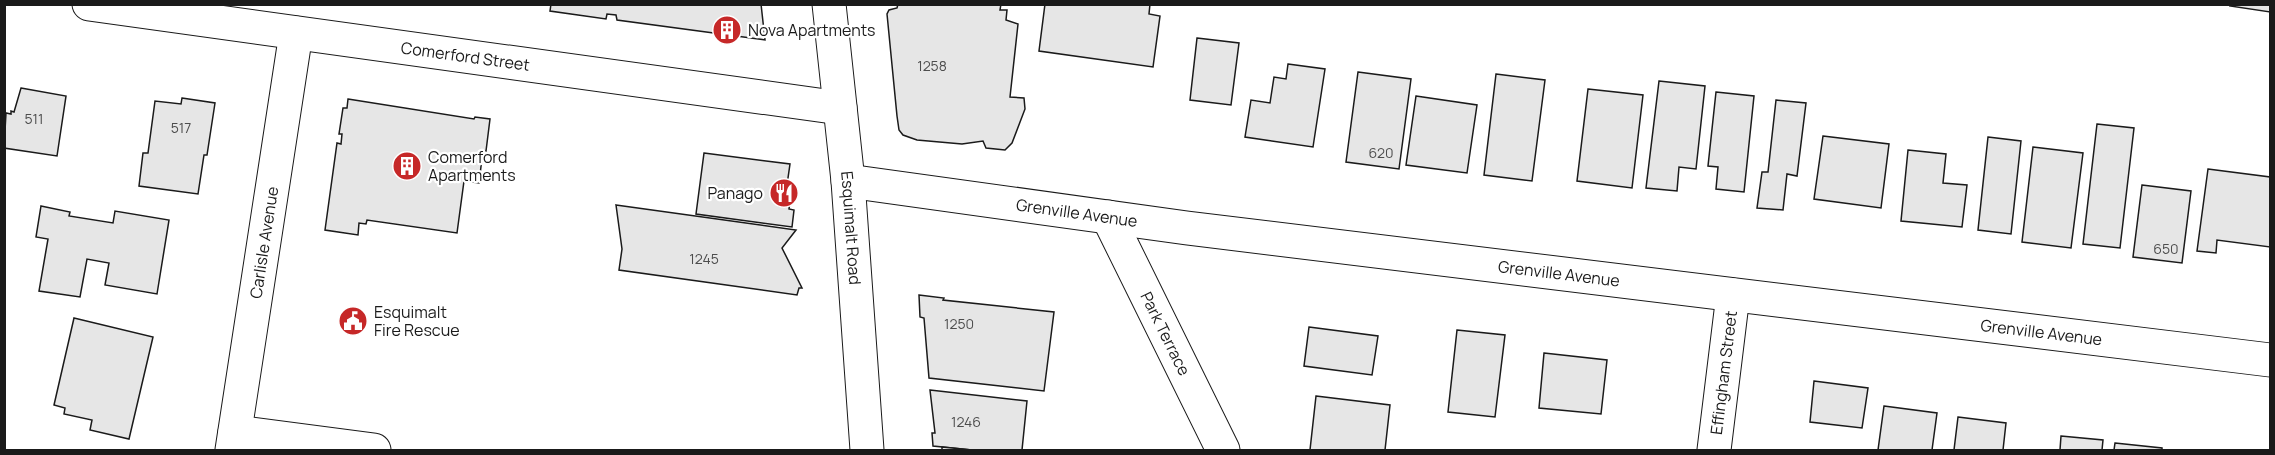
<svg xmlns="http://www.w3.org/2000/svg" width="2275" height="455" viewBox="0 0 2275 455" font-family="Manrope,sans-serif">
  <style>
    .building { fill: #e6e6e6; stroke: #1a1a1a; stroke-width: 1.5 }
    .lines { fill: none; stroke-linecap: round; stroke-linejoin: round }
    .street-casing { stroke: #1a1a1a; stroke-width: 35 }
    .secondary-casing { stroke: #1a1a1a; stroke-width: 35 }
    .street { stroke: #fff; stroke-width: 33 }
    .secondary { stroke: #fff; stroke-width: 33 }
    .labels { text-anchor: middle; stroke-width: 4.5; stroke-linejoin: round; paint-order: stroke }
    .number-label { font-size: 14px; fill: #4d4d4d }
    .poi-label { font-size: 16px; fill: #1a1a1a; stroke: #fff; text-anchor: start }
    .street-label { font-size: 16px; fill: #1a1a1a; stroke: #fff }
  </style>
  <rect width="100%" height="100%" fill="#fff"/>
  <g class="building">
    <polygon points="551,4 761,4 765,40 617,20 616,15 607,14 606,19 550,11"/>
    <polygon points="898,4 1001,4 1000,10 1007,10 1006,20 1018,24 1010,97 1024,98 1025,109 1012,143 1005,150 986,148 983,141 962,144 917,140 903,135 899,130 897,116 887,14 889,10 897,8"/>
    <polygon points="1045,4 1150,4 1149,14 1160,16 1153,67 1039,51"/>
    <polygon points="2231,4 2270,4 2270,12 2230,6"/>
    <polygon points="1197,38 1239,43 1231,105 1190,100"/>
    <polygon points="1288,64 1325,69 1313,147 1245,137 1251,100 1270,103 1274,77 1286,79"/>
    <polygon points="1358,72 1411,79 1399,169 1346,162"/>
    <polygon points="1496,74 1545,80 1532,181 1484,175"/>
    <polygon points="1659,81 1705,86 1696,169 1679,167 1677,191 1646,188"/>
    <polygon points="21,88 66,96 57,156 4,148 6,113 11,114 11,111 14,112"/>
    <polygon points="1588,89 1643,95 1632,188 1577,181"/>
    <polygon points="1716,92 1754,96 1744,192 1716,189 1718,167 1708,166"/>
    <polygon points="1416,96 1477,105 1467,173 1406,165"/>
    <polygon points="182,98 215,103 207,155 204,155 198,194 139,186 143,153 148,153 155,101 181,104"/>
    <polygon points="348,99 474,119 475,117 490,119 486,151 483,150 479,183 464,181 457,233 367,220 366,224 359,223 358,235 325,230 337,143 341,144 342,134 339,134 343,108 347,108"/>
    <polygon points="1776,100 1806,103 1797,176 1787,174 1783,210 1757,208 1762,172 1768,172"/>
    <polygon points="2097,124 2134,128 2120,248 2083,244"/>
    <polygon points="1823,136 1889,144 1881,208 1814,199"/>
    <polygon points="1988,137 2021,141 2011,234 1978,230"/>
    <polygon points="2033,147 2083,153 2071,248 2022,242"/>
    <polygon points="1908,150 1946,154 1943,183 1967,185 1962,227 1901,221"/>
    <polygon points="704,153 790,164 787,185 792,186 789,209 794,210 792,227 696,214"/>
    <polygon points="2208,169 2270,177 2270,247 2217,240 2216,253 2197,251"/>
    <polygon points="2142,185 2191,191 2182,263 2133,257"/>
    <polygon points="616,205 796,230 782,248 802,288 799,288 797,295 619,270 622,249"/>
    <polygon points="41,206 70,212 69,216 113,223 115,211 169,220 157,294 105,285 109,263 87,259 80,297 39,291 48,239 36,237"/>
    <polygon points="919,295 944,298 943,300 1054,312 1044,391 929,378 924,318 920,317"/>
    <polygon points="74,318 153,337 129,439 90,430 92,420 64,414 65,408 54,405"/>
    <polygon points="1309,327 1378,336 1372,375 1304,366"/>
    <polygon points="1457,330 1505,335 1495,417 1448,412"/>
    <polygon points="1544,353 1607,360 1601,414 1539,408"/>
    <polygon points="1814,381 1868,388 1862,428 1810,422"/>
    <polygon points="930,390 1027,401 1022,450 972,450 933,446 932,433 935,433"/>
    <polygon points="1316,396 1390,405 1385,450 1310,450"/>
    <polygon points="1884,406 1937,413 1932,450 1878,450"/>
    <polygon points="1958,417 2006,423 2003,450 1954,450"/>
    <polygon points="2061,436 2103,440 2102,450 2060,450"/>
    <polygon points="2115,443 2162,448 2162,450 2114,450"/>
    <polygon points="942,447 972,450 942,450"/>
  </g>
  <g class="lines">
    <g class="street-casing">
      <g id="street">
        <path id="s1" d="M89,4L840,108"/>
        <path id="s2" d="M848,181L1187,228L2270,360"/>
        <path id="s3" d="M1108,217L1223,450"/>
        <polyline points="235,432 374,450"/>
        <path id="s4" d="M232,450L296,33"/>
        <path id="s5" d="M1714,450L1733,295"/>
      </g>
    </g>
    <g class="secondary-casing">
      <g id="secondary">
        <path id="s6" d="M829,4L848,181L867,450"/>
      </g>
    </g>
    <use href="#street" class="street"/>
    <use href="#secondary" class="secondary"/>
  </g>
  <defs>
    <g id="building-disc" transform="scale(1.5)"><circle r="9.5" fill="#c62828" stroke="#fff"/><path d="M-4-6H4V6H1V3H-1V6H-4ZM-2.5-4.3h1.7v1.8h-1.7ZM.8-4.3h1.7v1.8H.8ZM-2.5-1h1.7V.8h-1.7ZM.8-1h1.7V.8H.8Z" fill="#fff"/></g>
    <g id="restaurant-disc" transform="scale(1.5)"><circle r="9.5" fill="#c62828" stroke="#fff"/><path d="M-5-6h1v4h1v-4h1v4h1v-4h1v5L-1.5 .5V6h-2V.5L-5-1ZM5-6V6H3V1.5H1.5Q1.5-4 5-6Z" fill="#fff"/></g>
    <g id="civic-disc" transform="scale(1.5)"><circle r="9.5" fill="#c62828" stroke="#fff"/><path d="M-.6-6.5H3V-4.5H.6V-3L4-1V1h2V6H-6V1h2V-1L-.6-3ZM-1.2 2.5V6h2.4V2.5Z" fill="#fff"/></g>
  </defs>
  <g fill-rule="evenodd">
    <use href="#building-disc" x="727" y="30"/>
    <use href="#building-disc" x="407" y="166"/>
    <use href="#restaurant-disc" x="784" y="193"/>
    <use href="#civic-disc" x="353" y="321"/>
  </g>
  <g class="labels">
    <g class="number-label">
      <text x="932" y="71">1258</text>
      <text x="34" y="124">511</text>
      <text x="181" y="133">517</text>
      <text x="1381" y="158">620</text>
      <text x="2166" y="254">650</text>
      <text x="704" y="264">1245</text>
      <text x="959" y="329">1250</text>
      <text x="966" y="427">1246</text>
    </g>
    <g class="poi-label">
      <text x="748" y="36">Nova Apartments</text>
      <text x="428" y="163">Comerford<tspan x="428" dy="18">Apartments</tspan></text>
      <text x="763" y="199" text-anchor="end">Panago</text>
      <text x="374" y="318">Esquimalt<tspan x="374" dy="18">Fire Rescue</tspan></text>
    </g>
    <g class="street-label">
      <text dy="6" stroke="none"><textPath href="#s1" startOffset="380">Comerford Street</textPath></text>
      <text dy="6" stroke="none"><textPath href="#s2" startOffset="231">Grenville Avenue</textPath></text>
      <text dy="6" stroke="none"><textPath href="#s6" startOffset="225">Esquimalt Road</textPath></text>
      <text dy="6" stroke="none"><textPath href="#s4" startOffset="210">Carlisle Avenue</textPath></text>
      <text dy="6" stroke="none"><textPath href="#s2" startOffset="717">Grenville Avenue</textPath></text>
      <text dy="6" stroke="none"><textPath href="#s2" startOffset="1203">Grenville Avenue</textPath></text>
      <text dy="6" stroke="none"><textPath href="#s3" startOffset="130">Park Terrace</textPath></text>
      <text dy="6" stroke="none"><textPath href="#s5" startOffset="78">Effingham Street</textPath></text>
    </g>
  </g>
  <rect width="2275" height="455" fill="none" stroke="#1a1a1a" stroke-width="12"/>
</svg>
